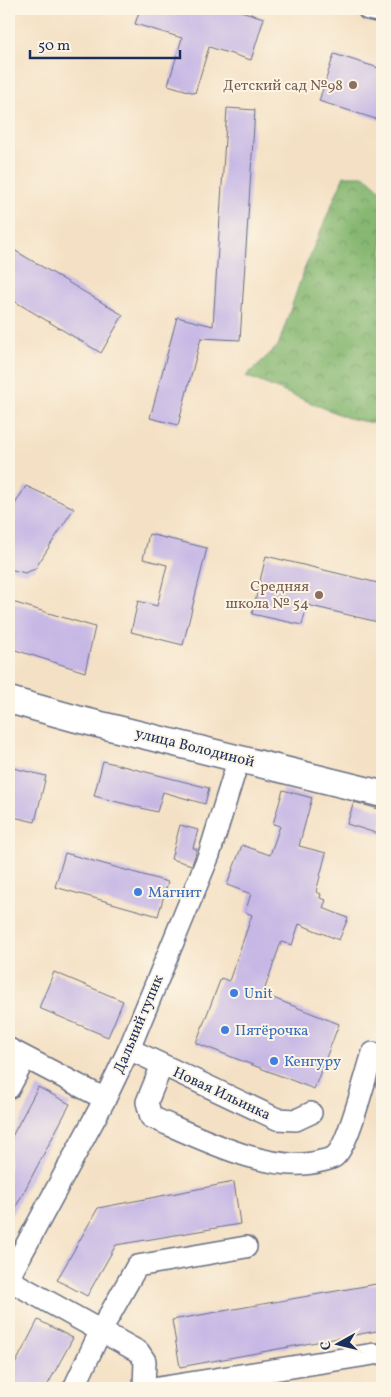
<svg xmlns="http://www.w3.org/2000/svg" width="391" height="1397" viewBox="0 0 391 1397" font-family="Vollkorn,serif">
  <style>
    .forest { fill: url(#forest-crowns); stroke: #517468 }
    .building { fill: #c6b7e5 }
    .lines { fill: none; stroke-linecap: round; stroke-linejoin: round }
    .minor-casing { stroke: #676d82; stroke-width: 24 }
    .tertiary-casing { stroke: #676d82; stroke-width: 29 }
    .minor { stroke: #fff; stroke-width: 21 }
    .tertiary { stroke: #fff; stroke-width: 26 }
    .education-dot { fill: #8d6e63; stroke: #fcf5e5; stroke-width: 2 }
    .shop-dot { fill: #3f7fe0; stroke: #fcf5e5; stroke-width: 2 }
    .labels { text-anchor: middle; stroke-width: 4; stroke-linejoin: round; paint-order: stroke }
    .education-label { font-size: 15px; fill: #785e54; stroke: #fcf5e5; text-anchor: end }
    .street-label { font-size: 15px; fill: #1b2f5e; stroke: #fcf5e5 }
    .shop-label { font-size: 15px; fill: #366cbe; stroke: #fcf5e5; text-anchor: start }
  </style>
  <defs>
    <pattern id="forest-crowns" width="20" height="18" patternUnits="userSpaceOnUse" patternTransform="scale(1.25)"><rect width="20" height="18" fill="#87b872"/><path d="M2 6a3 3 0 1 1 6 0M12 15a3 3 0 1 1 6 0" fill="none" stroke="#6e9661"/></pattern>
  </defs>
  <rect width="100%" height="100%" fill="#fcf5e5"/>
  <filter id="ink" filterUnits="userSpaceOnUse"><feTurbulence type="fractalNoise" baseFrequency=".02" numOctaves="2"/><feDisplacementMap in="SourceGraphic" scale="10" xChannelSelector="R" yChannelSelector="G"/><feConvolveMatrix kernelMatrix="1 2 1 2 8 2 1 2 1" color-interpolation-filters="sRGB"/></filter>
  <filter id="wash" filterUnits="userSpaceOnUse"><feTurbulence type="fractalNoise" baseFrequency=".0096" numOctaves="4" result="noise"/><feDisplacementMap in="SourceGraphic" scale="20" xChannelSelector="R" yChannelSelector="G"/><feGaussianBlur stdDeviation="1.12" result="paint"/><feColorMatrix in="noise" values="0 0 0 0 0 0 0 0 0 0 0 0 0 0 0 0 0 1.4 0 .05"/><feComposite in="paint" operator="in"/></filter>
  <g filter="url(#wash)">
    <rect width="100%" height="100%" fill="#f4e1c5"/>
    <polygon class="forest" points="344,176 365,176 382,191 382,425 348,418 246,376 278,346 304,270"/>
    <g id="blocks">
      <g class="building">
        <polygon points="140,9 234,9 264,18 251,60 209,47 195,93 168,85 182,38 135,24"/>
        <polygon points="334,54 382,69 382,121 319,101"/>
        <polygon points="227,108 255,110 240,340 201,338 178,425 150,418 177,317 213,326"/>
        <polygon points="9,247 123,315 101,353 9,298"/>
        <polygon points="26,486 74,508 35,569 25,573 9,569 9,514"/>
        <polygon points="149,534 207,548 183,645 131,632 138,601 157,606 167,565 143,559"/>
        <polygon points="266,556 382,584 382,623 307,605 302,625 252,614"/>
        <polygon points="9,601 95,627 85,672 9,648"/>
        <polygon points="103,761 209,788 205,804 163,792 157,812 94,796"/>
        <polygon points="9,767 46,776 35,822 9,816"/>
        <polygon points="283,790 312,798 299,846 326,853 316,892 321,894 320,898 326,900 323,908 348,918 339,940 299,924 292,945 281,942 263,994 339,1024 314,1089 196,1043 221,978 229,981 252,915 245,912 251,894 227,885 242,845 270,855 280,826 273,824"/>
        <polygon points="354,802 382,810 382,835 347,824"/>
        <polygon points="180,825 198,830 193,848 197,849 192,865 171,859"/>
        <polygon points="65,853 168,882 158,916 55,887"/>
        <polygon points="54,972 123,1001 108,1037 39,1008"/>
        <polygon points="38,1087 70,1104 9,1220 9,1142"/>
        <polygon points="234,1182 240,1224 116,1245 87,1296 57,1280 98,1208"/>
        <polygon points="382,1283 382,1330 180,1367 172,1320"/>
        <polygon points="38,1320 73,1338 46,1388 9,1388 9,1376"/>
      </g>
    </g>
  </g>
  <g filter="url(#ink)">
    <use href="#blocks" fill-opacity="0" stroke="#676d82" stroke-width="1"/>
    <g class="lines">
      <g class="minor-casing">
        <g id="minor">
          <polyline points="368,9 382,12"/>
          <polyline points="9,1049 105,1099"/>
          <polyline points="129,1049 277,1119 296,1120 311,1113"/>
          <path d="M162,1065L147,1102L151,1117C196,1136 272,1176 321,1161C325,1160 332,1159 335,1156C349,1145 366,1073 373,1053"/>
          <polyline points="9,1088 25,1058"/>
          <polyline points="9,1277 105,1099 129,1049 209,855 239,758"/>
          <polyline points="9,1280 139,1352 145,1361 144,1388"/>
          <polyline points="74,1388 101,1330 137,1266 246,1247"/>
          <polyline points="158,1388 374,1354"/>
        </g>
      </g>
      <g class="tertiary-casing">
        <polyline id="tertiary" points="9,700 77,719 382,794"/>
      </g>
      <use href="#minor" class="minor"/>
      <use href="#tertiary" class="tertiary"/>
    </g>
  </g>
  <g class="education-dot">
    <circle cx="353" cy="85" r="5"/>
    <circle cx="319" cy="595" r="5"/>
  </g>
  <g class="shop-dot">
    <circle cx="138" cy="892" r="5"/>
    <circle cx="234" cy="993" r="5"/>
    <circle cx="225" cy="1030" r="5"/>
    <circle cx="274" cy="1061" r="5"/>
  </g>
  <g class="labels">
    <g class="education-label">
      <text x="343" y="90">Детский сад №98</text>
      <text x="309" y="591">Средняя<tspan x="309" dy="17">школа № 54</tspan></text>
    </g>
    <g class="street-label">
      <text transform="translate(195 747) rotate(14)" y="5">улица Володиной</text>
      <text transform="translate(138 1024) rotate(-67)" y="5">Дальний тупик</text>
      <text transform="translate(222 1093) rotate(25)" y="5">Новая Ильинка</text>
    </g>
    <g class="shop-label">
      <text x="148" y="897">Магнит</text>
      <text x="244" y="998">Unit</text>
      <text x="235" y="1035">Пятёрочка</text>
      <text x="284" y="1066">Кенгуру</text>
    </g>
  </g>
  <rect width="391" height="1397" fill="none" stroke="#fcf5e5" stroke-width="30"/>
  <g transform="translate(338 1344) rotate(262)" stroke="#fcf5e5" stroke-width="4" paint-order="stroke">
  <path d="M0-4L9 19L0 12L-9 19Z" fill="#1b2f5e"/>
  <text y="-8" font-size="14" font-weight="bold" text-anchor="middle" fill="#1b2f5e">С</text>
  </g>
  <path d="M30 50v8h150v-8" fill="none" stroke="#1b2f5e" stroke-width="2.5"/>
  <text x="38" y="50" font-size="15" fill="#1b2f5e" stroke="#fcf5e5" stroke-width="4" paint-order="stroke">50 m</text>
</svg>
